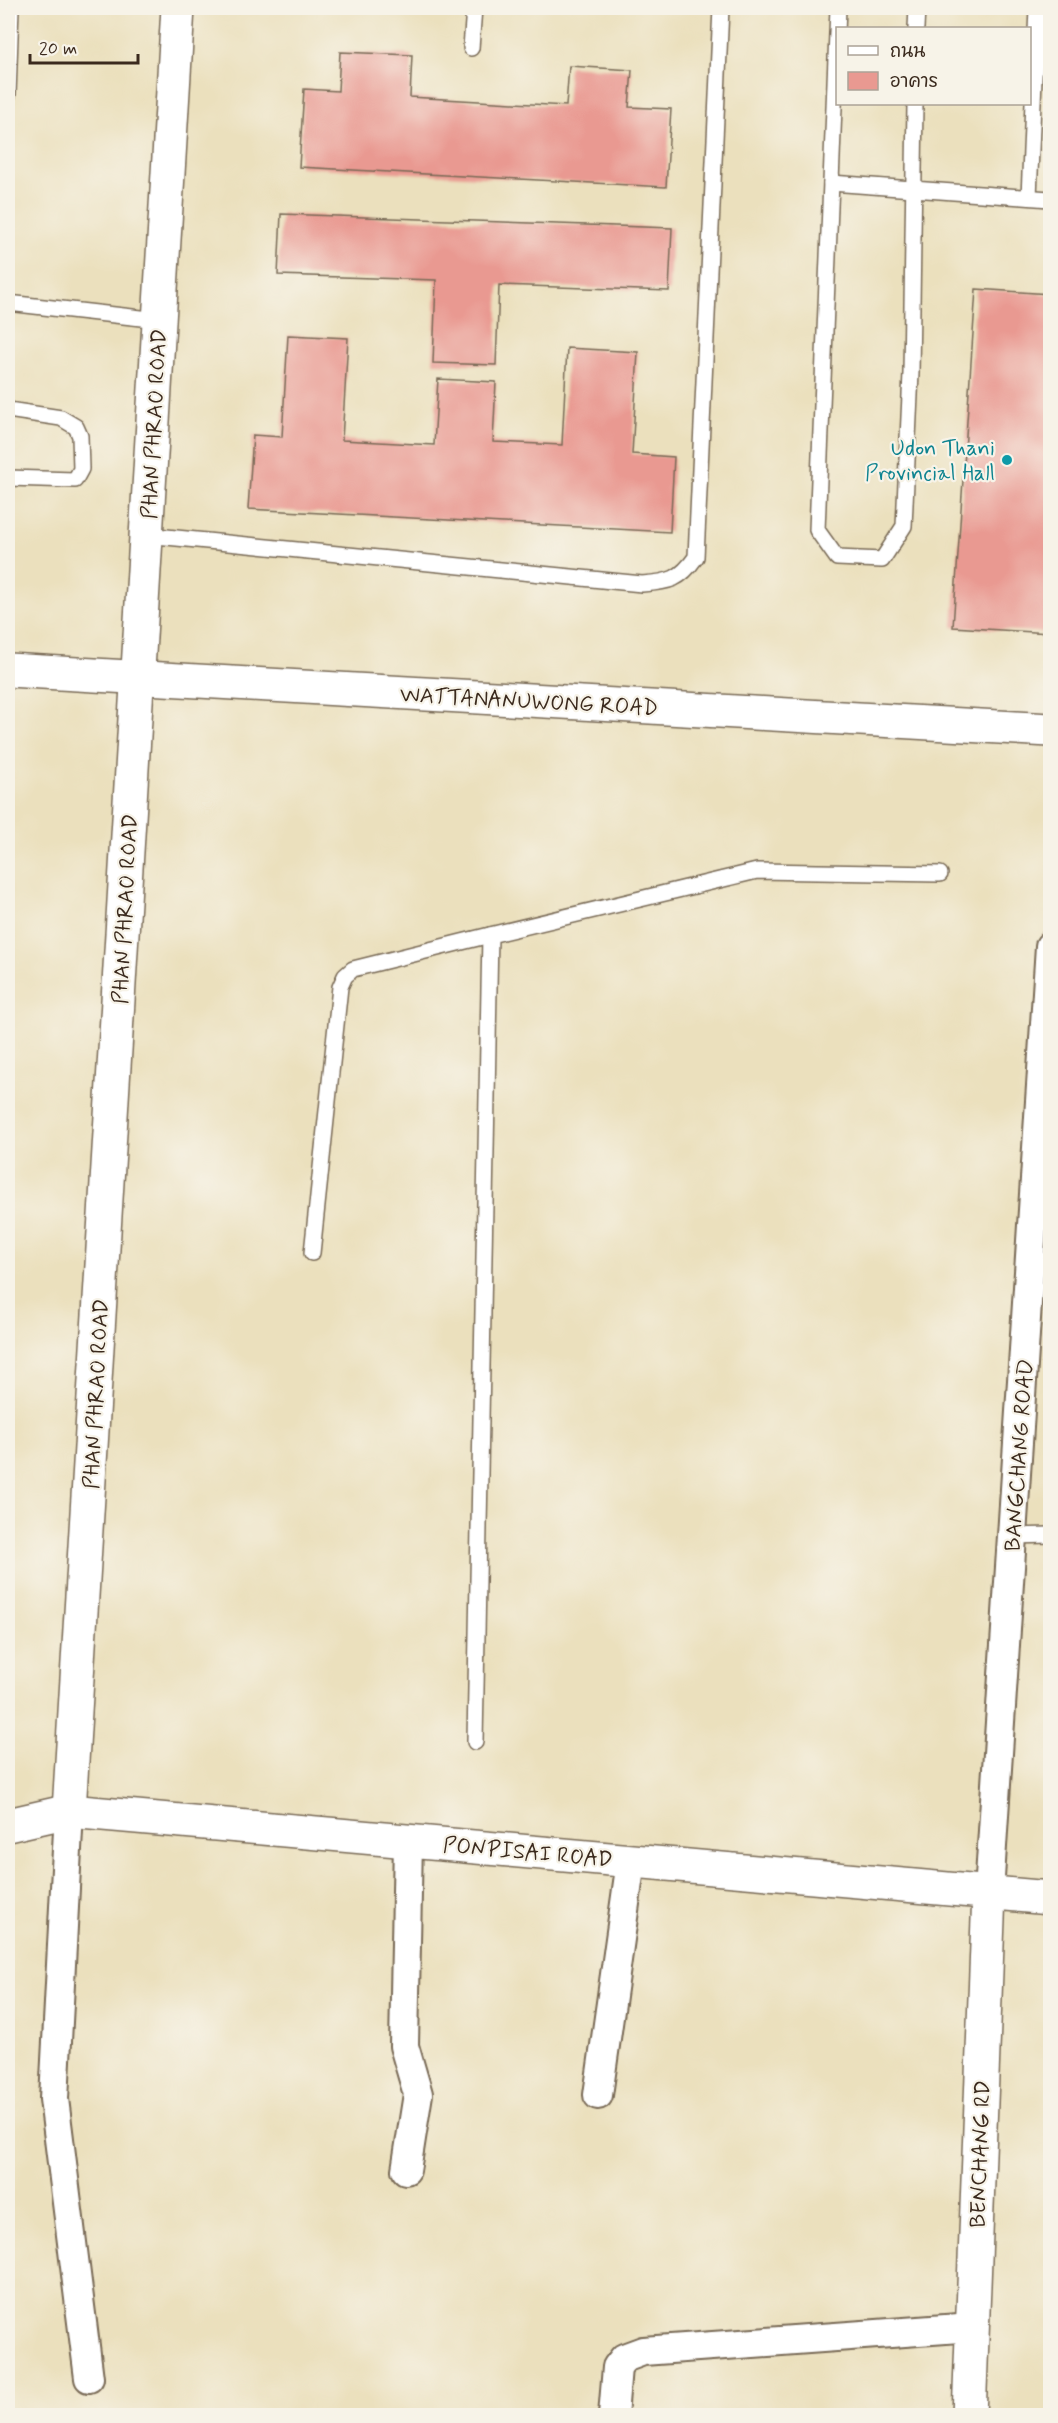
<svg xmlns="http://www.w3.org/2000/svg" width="1058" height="2423" viewBox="0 0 1058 2423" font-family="Mynerve,'Playpen Sans Thai',sans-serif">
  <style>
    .building { fill: #e99991 }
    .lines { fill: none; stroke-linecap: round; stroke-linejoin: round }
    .service-casing { stroke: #796a56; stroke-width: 18 }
    .minor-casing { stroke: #796a56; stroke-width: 32 }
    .tertiary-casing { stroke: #796a56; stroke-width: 36 }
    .service { stroke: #fff; stroke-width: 15 }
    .minor { stroke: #fff; stroke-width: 28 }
    .tertiary { stroke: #fff; stroke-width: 33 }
    .culture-dot { fill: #0f9aa8; stroke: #f7f3e8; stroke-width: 2 }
    .labels { text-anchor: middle; stroke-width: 4.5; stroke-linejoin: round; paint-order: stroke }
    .street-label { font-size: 22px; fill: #3b2a1e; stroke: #f7f3e8 }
    .culture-label { font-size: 22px; fill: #0d838f; stroke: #f7f3e8; text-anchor: end }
  </style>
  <rect width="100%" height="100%" fill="#f7f3e8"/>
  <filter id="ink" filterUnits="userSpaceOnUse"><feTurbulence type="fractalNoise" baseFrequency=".0167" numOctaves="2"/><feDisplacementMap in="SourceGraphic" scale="12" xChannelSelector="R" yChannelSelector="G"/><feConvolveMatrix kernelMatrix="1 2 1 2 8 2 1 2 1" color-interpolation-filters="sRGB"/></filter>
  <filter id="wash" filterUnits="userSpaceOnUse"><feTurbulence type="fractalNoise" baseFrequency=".008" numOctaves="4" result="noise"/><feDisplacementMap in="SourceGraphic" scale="24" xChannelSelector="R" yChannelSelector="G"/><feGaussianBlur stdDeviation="1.35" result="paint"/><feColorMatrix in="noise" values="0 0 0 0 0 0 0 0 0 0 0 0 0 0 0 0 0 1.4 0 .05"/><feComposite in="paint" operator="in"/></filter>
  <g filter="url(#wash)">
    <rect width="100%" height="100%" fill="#ebe0bd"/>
    <g id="blocks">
      <g class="building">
        <polygon points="340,52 412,55 410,97 566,106 569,66 632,70 629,107 671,109 666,187 299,167 304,89 338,91"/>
        <polygon points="281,214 672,228 669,291 499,285 496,365 433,363 436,280 278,275"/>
        <polygon points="976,289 1050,294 1050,633 953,627"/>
        <polygon points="288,335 348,338 342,440 434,445 438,379 496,382 493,442 562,445 567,348 638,352 632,454 674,457 670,532 248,509 253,435 282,437"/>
      </g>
    </g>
  </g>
  <g filter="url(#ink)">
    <use href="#blocks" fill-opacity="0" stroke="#796a56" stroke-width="1.5"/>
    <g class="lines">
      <g class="service-casing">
        <g id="service">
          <polyline points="838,8 817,530 837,558 882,560 904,526 911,373 915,104"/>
          <polyline points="916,28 917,8"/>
          <polyline points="471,48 474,8"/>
          <polyline points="8,95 11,8"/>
          <polyline points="831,183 1050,199"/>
          <polyline points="1029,197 1037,8"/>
          <polyline points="8,303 159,320"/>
          <polyline points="8,410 61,418 76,427 80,436 81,469 75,480 8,478"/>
          <path d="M146,535L642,584C670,582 680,580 696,557L721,8"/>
          <polyline points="312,1253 340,987 345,976 353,969 490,935"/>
          <polyline points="1013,1536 1050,1535"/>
          <polyline points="475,1742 490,935 757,871 940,874"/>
        </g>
      </g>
      <g class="minor-casing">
        <g id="minor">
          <polyline points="69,1811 54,2099 89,2378"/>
          <polyline points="989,1893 1050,946"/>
          <polyline points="598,2095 631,1861"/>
          <polyline points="406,2170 418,2094 404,2046 408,1841"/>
          <polyline points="613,2416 617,2367 624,2358 643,2351 973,2327"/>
        </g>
      </g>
      <g class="tertiary-casing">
        <g id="tertiary">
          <polyline points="8,670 1050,730"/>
          <polyline points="69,1811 178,8"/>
          <polyline points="8,1825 69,1811 1050,1898"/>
          <polyline points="969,2416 989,1893"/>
        </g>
      </g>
      <use href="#service" class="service"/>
      <use href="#minor" class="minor"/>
      <use href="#tertiary" class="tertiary"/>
    </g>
  </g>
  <circle class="culture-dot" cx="1007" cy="460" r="6"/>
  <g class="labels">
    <g class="street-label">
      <text transform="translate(153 424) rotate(-87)" y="8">PHAN PHRAO ROAD</text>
      <text transform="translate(529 700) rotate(3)" y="8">WATTANANUWONG ROAD</text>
      <text transform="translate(124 909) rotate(-87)" y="8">PHAN PHRAO ROAD</text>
      <text transform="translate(95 1394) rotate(-87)" y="8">PHAN PHRAO ROAD</text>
      <text transform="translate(1018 1455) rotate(-86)" y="8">BANGCHANG ROAD</text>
      <text transform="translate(528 1851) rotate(5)" y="8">PONPISAI ROAD</text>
      <text transform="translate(979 2154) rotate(-88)" y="8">BENCHANG RD</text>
    </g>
    <g class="culture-label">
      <text x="995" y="455">Udon Thani<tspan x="995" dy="25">Provincial Hall</tspan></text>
    </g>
  </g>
  <rect width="1058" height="2423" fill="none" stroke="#f7f3e8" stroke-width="30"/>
  <rect x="836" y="27" width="195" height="78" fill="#f7f3e8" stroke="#aca397" stroke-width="1.5"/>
  <rect x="848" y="46" width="30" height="9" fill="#ffffff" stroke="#aca397" stroke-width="1.5"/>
  <text x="890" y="57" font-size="18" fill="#3b2a1e">ถนน</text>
  <rect x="848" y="72" width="30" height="18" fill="#e99991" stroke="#aca397" stroke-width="1.5"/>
  <text x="890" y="87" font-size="18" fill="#3b2a1e">อาคาร</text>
  <path d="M30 54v9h108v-9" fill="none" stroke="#3b2a1e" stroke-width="3"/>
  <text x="39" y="54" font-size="18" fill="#3b2a1e" stroke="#f7f3e8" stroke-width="4.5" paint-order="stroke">20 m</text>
</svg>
